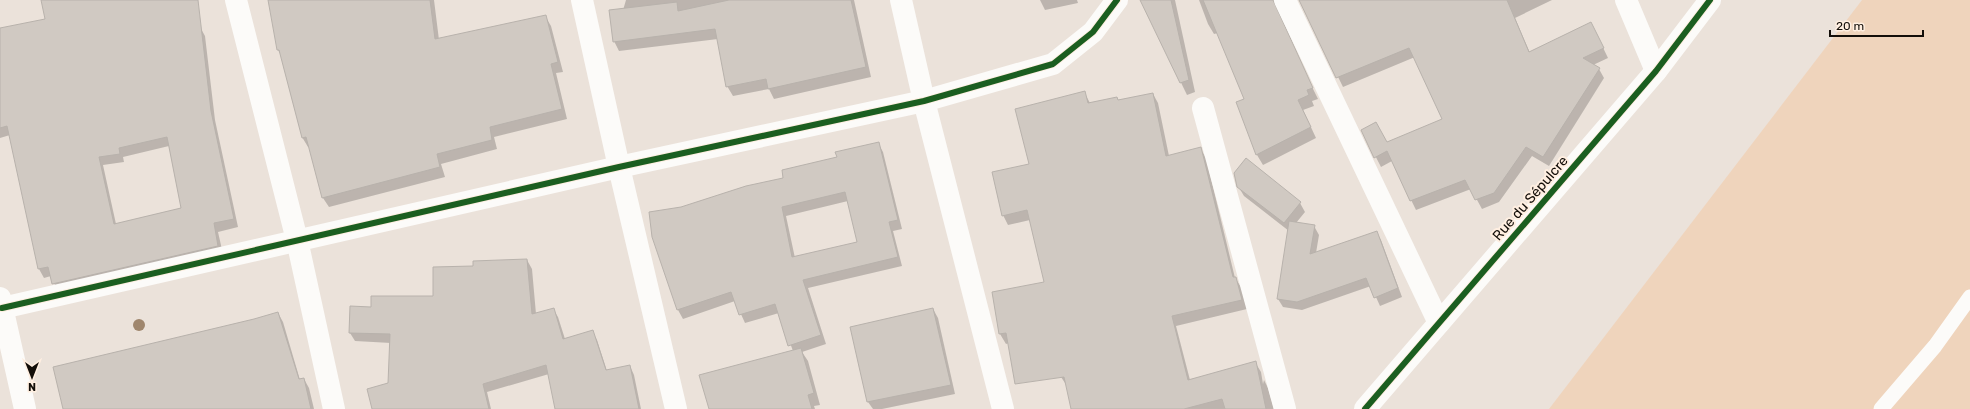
<svg xmlns="http://www.w3.org/2000/svg" width="1970" height="409" viewBox="0 0 1970 409" font-family="Rubik,sans-serif">
  <style>
    .green { fill: #efd4bc }
    .shadow { fill: #0003; fill-rule: evenodd }
    .building { fill: #d0c9c2; stroke: #b8b2ac; fill-rule: evenodd }
    .lines { fill: none; stroke-linecap: round; stroke-linejoin: round }
    .lane { stroke: #fcfbf9; stroke-width: 15 }
    .street { stroke: #fcfbf9; stroke-width: 22 }
    .cycleway-casing { stroke: #ffefe1; stroke-width: 8 }
    .cycleway { stroke: #1b5e20; stroke-width: 6 }
    .tree { fill: #9f866d }
    .labels { text-anchor: middle; stroke-width: 4; stroke-linejoin: round; paint-order: stroke }
    .street-label { font-size: 14px; fill: #130e09; stroke: #ffefe1 }
  </style>
  <rect width="100%" height="100%" fill="#ebe2da"/>
  <polygon class="green" points="1862,0 1970,0 1970,409 1549,409"/>
  <g class="shadow">
    <polygon points="269,0 434,0 439,40 545,16 551,26 563,72 556,73 567,119 494,137 497,149 441,164 445,177 329,207 323,198 310,147 308,147 302,137 281,55 278,50"/>
    <polygon points="626,0 854,0 871,77 774,99 769,89 733,96 727,86 718,39 619,51 614,41"/>
    <polygon points="1040,0 1077,0 1078,3 1045,10"/>
    <polygon points="1141,0 1175,0 1195,92 1187,95"/>
    <polygon points="1199,0 1269,0 1318,99 1312,101 1314,106 1303,110 1316,138 1263,165 1257,155 1246,100 1218,33 1214,34 1208,24"/>
    <polygon points="1341,0 1552,0 1515,18 1530,53 1596,33 1608,58 1593,65 1599,69 1604,78 1549,166 1532,156 1499,202 1482,209 1471,189 1416,210 1392,161 1381,167 1362,130 1387,143 1443,120 1415,57 1343,87 1307,14"/>
    <path d="M200,27L205,36L215,120L238,227L218,232L223,254L58,292L51,276L44,278L39,269L10,135L0,138V29ZM169,146L182,208L116,224L103,165L124,162L123,157Z"/>
    <polygon points="1084,92 1090,103 1117,98 1118,100 1153,94 1158,103 1169,156 1200,148 1206,158 1235,278 1241,287 1247,309 1176,326 1190,380 1255,362 1261,372 1263,384 1264,380 1268,388 1274,409 1072,409 1067,386 1061,377 1009,343 1006,344 1000,334 993,292 1045,283 1030,220 1008,225 1003,215 1030,165"/>
    <path d="M878,143L883,152L902,229L893,231L902,266L808,288L826,344L802,352L808,361L820,405L814,406L815,409H710L793,351L779,313L745,323L735,301L683,319L678,310L681,208L785,179ZM848,201L859,243L795,258L786,216Z"/>
    <polygon points="1238,186 1300,203 1305,212 1296,223 1314,226 1319,235 1316,253 1376,232 1381,240 1402,297 1380,306 1371,286 1302,310 1283,307 1278,299 1289,231 1244,196"/>
    <polygon points="527,260 532,269 536,314 553,309 558,317 565,339 592,331 597,340 607,371 630,366 634,375 641,409 556,409 549,374 487,392 491,409 373,409 389,384 391,343 355,341 350,333 351,308 372,308 434,297 474,267"/>
    <polygon points="933,309 938,318 955,394 882,409 873,409 868,402"/>
    <polygon points="278,313 283,322 300,380 304,379 309,388 314,409 64,409"/>
  </g>
  <g class="building">
    <path d="M41,0H198L211,111L234,219L214,223L218,246L52,284L48,267L38,269L7,126L0,128V28L45,19ZM167,137L181,208L114,224L99,157L120,154L119,148Z"/>
    <polygon points="268,0 430,0 435,39 546,15 558,62 551,64 562,109 490,127 492,140 437,154 440,167 322,198 306,137 302,138 279,50 277,50"/>
    <polygon points="729,0 851,0 866,67 768,89 766,79 726,87 715,29 613,42 609,10 677,2 678,11"/>
    <polygon points="1140,0 1171,0 1189,80 1180,83"/>
    <polygon points="1203,0 1273,0 1313,88 1307,90 1309,95 1298,100 1311,127 1256,155 1236,102 1244,99"/>
    <polygon points="1299,0 1507,0 1529,52 1591,22 1604,48 1583,58 1600,68 1543,157 1526,147 1494,193 1475,200 1465,180 1410,201 1387,151 1374,158 1361,130 1376,122 1387,142 1442,119 1409,48 1336,78"/>
    <polygon points="1085,91 1088,103 1117,97 1118,100 1153,93 1166,156 1201,147 1233,277 1236,277 1242,300 1172,316 1188,380 1256,361 1266,409 1225,409 1222,399 1184,409 1071,409 1064,377 1015,384 1006,333 999,334 992,292 1044,282 1027,210 1002,216 992,172 1029,164 1015,109"/>
    <path d="M879,142L898,220L889,222L898,257L803,280L821,335L788,346L775,304L739,315L731,292L677,310L652,237L649,212L681,207L746,186L783,178L782,170L837,157L835,152ZM845,192L857,242L792,257L782,207Z"/>
    <polygon points="1246,158 1301,202 1284,223 1237,187 1234,173"/>
    <polygon points="1289,221 1315,225 1310,254 1377,231 1398,288 1374,298 1366,278 1297,302 1277,299"/>
    <polygon points="527,259 532,314 554,308 563,339 593,330 606,370 630,365 639,409 555,409 546,365 483,384 489,409 372,409 367,389 388,383 390,334 349,333 350,306 371,307 371,296 433,296 433,267 473,266 473,261"/>
    <polygon points="933,308 951,385 867,402 850,327"/>
    <polygon points="278,312 299,379 304,378 311,409 63,409 53,367 254,319"/>
    <polygon points="801,348 814,393 808,395 812,409 709,409 699,375"/>
  </g>
  <g class="lines">
    <polyline class="lane" points="1881,409 1935,346 1970,297"/>
    <g class="street">
      <polyline points="236,0 297,240 334,409"/>
      <polyline points="582,0 619,167 676,409"/>
      <polyline points="901,0 924,101 1003,409"/>
      <polyline points="1285,0 1439,323"/>
      <polyline points="1626,0 1656,71"/>
      <polyline points="1203,108 1285,409"/>
      <polyline points="0,298 25,409"/>
      <polyline points="2,308 619,167 924,101 1053,64 1093,32 1117,0"/>
      <polyline points="1365,409 1656,71 1710,0"/>
    </g>
    <g class="cycleway-casing">
      <g id="cycleway">
        <polyline points="2,308 619,167 924,101 1053,64 1093,32 1117,0"/>
        <polyline points="1365,409 1656,71 1710,0"/>
      </g>
    </g>
    <use href="#cycleway" class="cycleway"/>
  </g>
  <circle class="tree" cx="139" cy="325" r="6"/>
  <g class="labels">
    <g class="street-label">
      <text transform="translate(1530 198) rotate(-49)" y="5">Rue du Sépulcre</text>
    </g>
  </g>
  <g transform="translate(32 377) rotate(180)" stroke="#ffefe1" stroke-width="3" paint-order="stroke">
  <path d="M0-3L7 15L0 10L-7 15Z" fill="#130e09"/>
  <text y="-6" font-size="11" font-weight="bold" text-anchor="middle" fill="#130e09">N</text>
  </g>
  <path d="M1830 30v6h93v-6" fill="none" stroke="#130e09" stroke-width="2"/>
  <text x="1836" y="30" font-size="12" fill="#130e09" stroke="#ffefe1" stroke-width="3" paint-order="stroke">20 m</text>
</svg>
